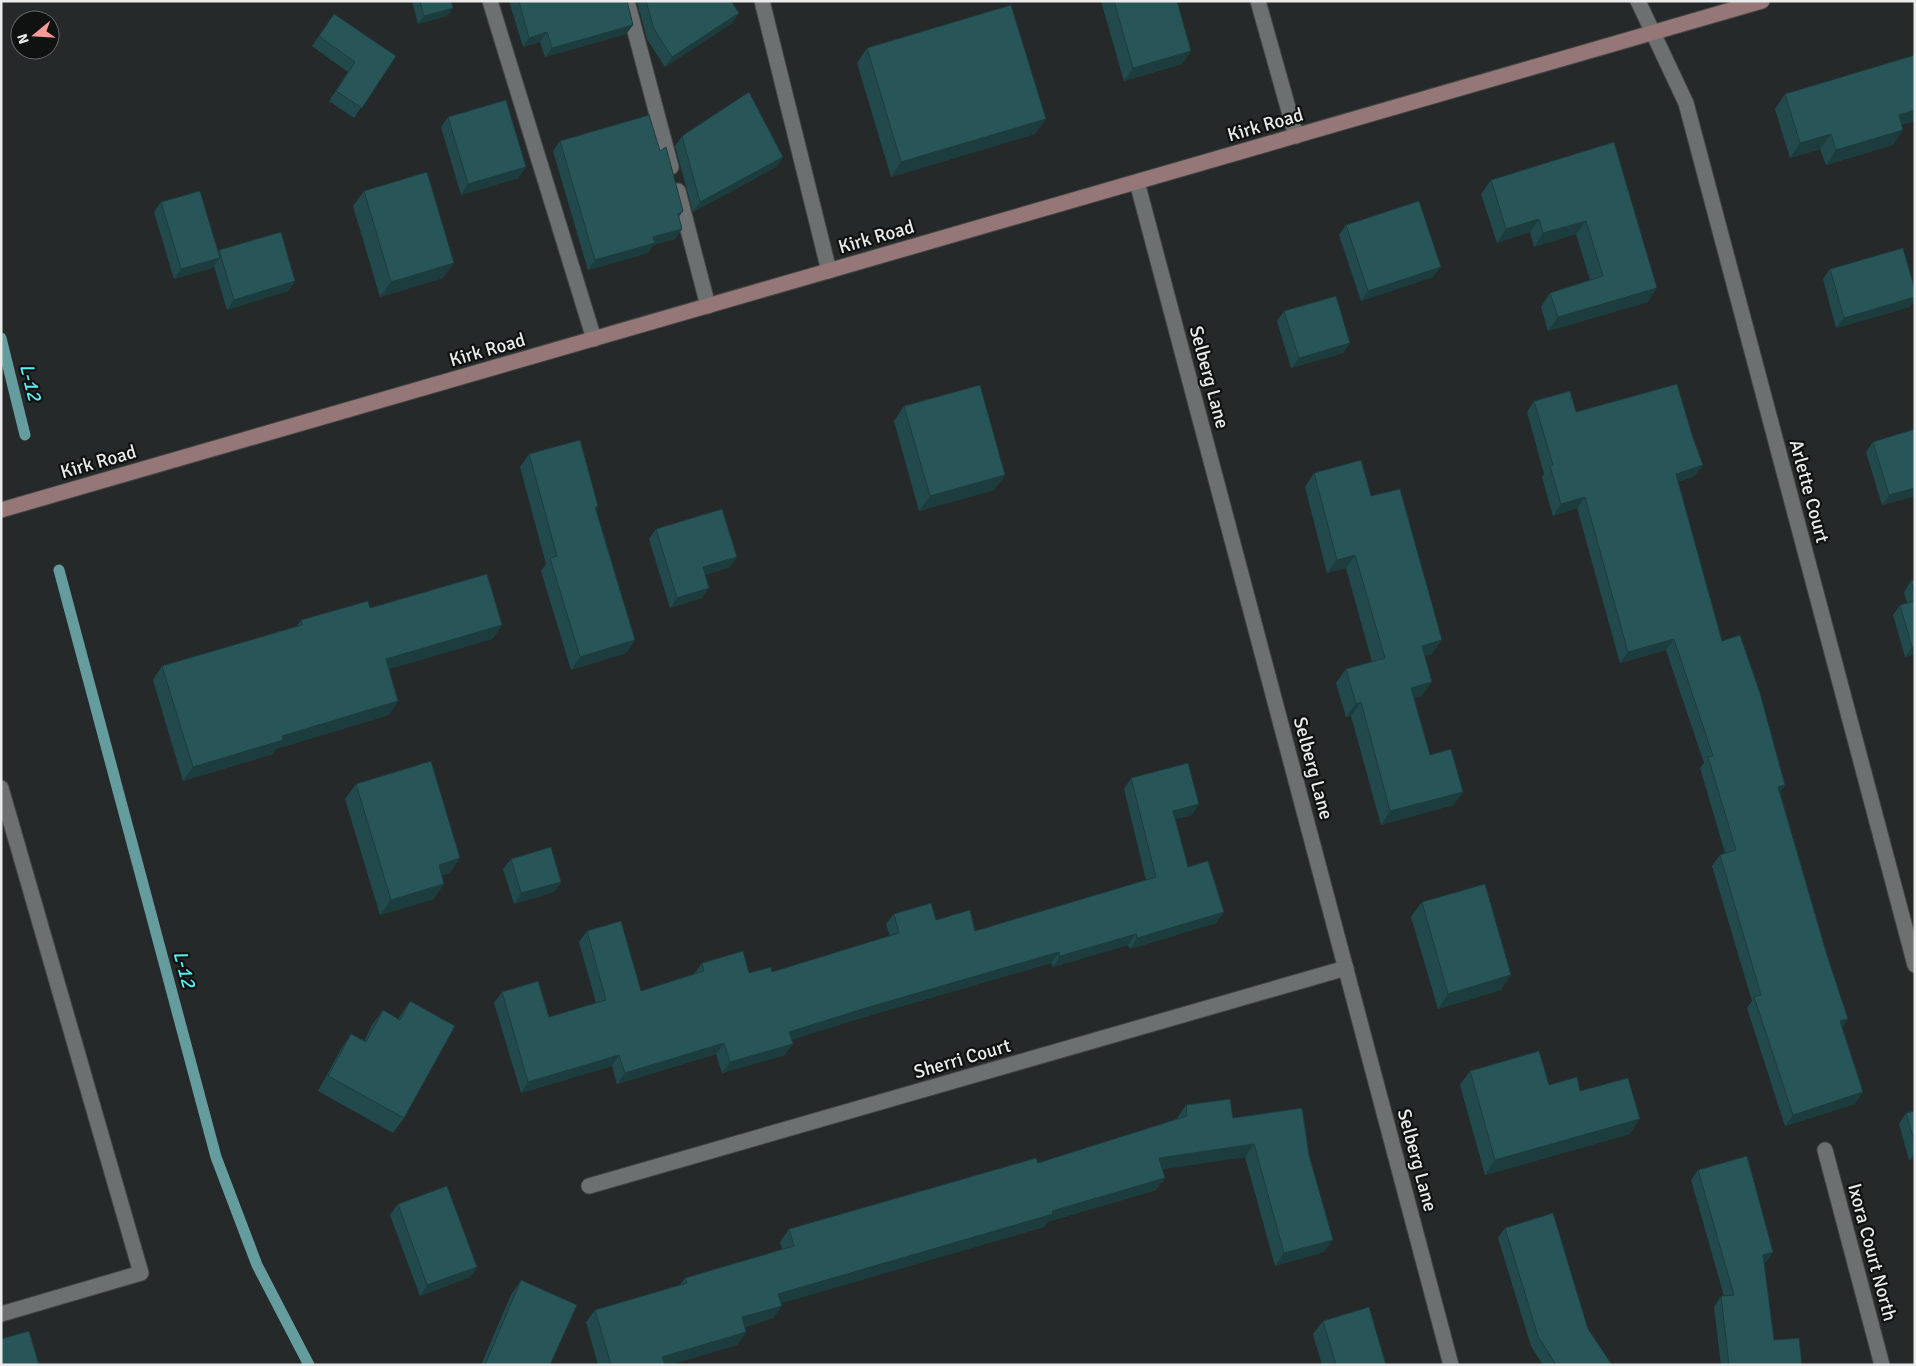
<svg xmlns="http://www.w3.org/2000/svg" width="1916" height="1366" viewBox="0 0 1916 1366" font-family="Signika,sans-serif">
  <style>
    .lines { fill: none; stroke-linecap: round; stroke-linejoin: round }
    .stream { stroke: #659d9f; stroke-width: 11 }
    .lane-casing { stroke: #444646; stroke-width: 17 }
    .street-casing { stroke: #444646; stroke-width: 17 }
    .secondary-casing { stroke: #444646; stroke-width: 17 }
    .lane { stroke: #6c7070; stroke-width: 15 }
    .street { stroke: #6c7070; stroke-width: 15 }
    .secondary { stroke: #947776; stroke-width: 15 }
    .wall { fill: #224a4c }
    .shaded-wall { fill: #1c3c3e }
    .building { fill: #285658; stroke: #1c3c3e }
    .labels { text-anchor: middle; stroke-width: 4.5; stroke-linejoin: round; paint-order: stroke }
    .street-label { font-size: 19px; fill: #eaecec; stroke: #101212 }
    .water-label { font-size: 20px; font-style: italic; fill: #58edf2; stroke: #101212 }
  </style>
  <rect width="100%" height="100%" fill="#262929"/>
  <g class="lines">
    <g class="stream">
      <polyline points="1,338 25,435"/>
      <polyline points="59,570 216,1157 257,1265 309,1365"/>
    </g>
    <g class="lane-casing">
      <g id="lane">
        <polyline points="490,1 594,339"/>
        <polyline points="627,1 671,167"/>
        <polyline points="762,1 829,271"/>
        <polyline points="678,191 708,306"/>
        <polyline points="1,788 141,1273 1,1314"/>
      </g>
    </g>
    <g class="street-casing">
      <g id="street">
        <polyline points="1258,1 1296,136"/>
        <polyline points="1638,1 1686,103 1915,965"/>
        <polyline points="1137,182 1451,1365"/>
        <polyline points="1825,1150 1882,1365"/>
        <polyline points="589,1186 1346,968"/>
      </g>
    </g>
    <g class="secondary-casing">
      <polyline id="secondary" points="1,510 1762,1"/>
    </g>
    <use href="#lane" class="lane"/>
    <use href="#street" class="street"/>
    <use href="#secondary" class="secondary"/>
  </g>
  <g class="wall">
    <polygon points="412,1 451,1 447,16 418,24"/>
    <polygon points="509,1 627,1 633,25 626,34 545,57 540,42 523,47"/>
    <polygon points="637,1 731,1 739,13 732,23 665,67 647,39"/>
    <polygon points="1101,1 1177,1 1191,51 1182,64 1124,81"/>
    <polygon points="334,14 396,56 354,118 329,101 348,72 312,46"/>
    <polygon points="867,48 1035,134 891,177 857,63"/>
    <polygon points="1785,94 1915,121 1902,125 1893,145 1826,165 1820,149 1790,158 1775,109"/>
    <polygon points="448,117 526,167 518,178 461,195 441,127"/>
    <polygon points="682,136 783,157 776,167 693,212 675,146"/>
    <polygon points="560,141 660,151 683,211 679,217 682,229 675,239 653,245 648,253 588,270 553,151"/>
    <polygon points="1614,142 1648,302 1548,331 1541,307 1550,293 1590,280 1576,234 1534,247 1530,232 1497,243 1481,194 1491,180"/>
    <polygon points="364,191 443,278 380,297 353,206"/>
    <polygon points="161,202 218,252 219,250 295,281 288,291 227,310 214,266 212,268 174,279 154,212"/>
    <polygon points="1346,225 1433,277 1361,301 1339,235"/>
    <polygon points="1830,269 1910,307 1836,328 1823,279"/>
    <polygon points="1284,311 1350,343 1343,353 1291,368 1277,321"/>
    <polygon points="1534,401 1576,412 1695,476 1678,482 1722,641 1785,785 1780,792 1827,955 1848,1019 1842,1027 1855,1104 1785,1126 1747,1008 1752,1001 1712,866 1720,855 1725,853 1700,768 1704,763 1666,650 1620,663 1577,508 1553,516 1542,477 1544,474 1527,412"/>
    <polygon points="904,406 1005,475 994,490 919,511 894,421"/>
    <polygon points="1915,429 1915,496 1882,505 1866,452 1873,442"/>
    <polygon points="529,454 598,506 596,509 635,640 626,653 571,670 541,571 546,564 520,467"/>
    <polygon points="1314,473 1371,496 1432,654 1424,656 1422,696 1414,698 1430,755 1463,792 1453,805 1381,825 1351,716 1346,717 1336,683 1346,669 1372,662 1346,568 1327,573 1305,487"/>
    <polygon points="656,529 730,567 705,575 702,598 670,608 649,539"/>
    <polygon points="1915,580 1915,654 1905,657 1893,615 1900,605 1907,603 1904,592 1911,581"/>
    <polygon points="370,608 502,625 492,639 389,669 398,701 389,715 276,749 273,754 183,781 153,680 162,666 297,626 301,620"/>
    <polygon points="1131,778 1192,815 1175,819 1188,867 1224,912 1216,923 1130,949 1128,945 1053,967 1051,963 861,1018 792,1039 785,1055 722,1073 716,1054 617,1084 612,1066 521,1093 494,1003 502,992 549,1017 596,1003 579,942 587,931 641,991 694,974 702,963 749,973 772,972 890,936 886,924 894,914 936,920 975,931 1146,880 1124,789"/>
    <polygon points="356,784 450,873 442,875 434,899 380,915 345,799"/>
    <polygon points="511,859 561,882 554,892 514,904 503,869"/>
    <polygon points="1422,902 1501,990 1438,1009 1411,917"/>
    <polygon points="410,1001 404,1118 393,1133 318,1091 341,1049 351,1034 364,1041 372,1025 383,1010 398,1019"/>
    <polygon points="1470,1071 1580,1091 1630,1134 1485,1175 1460,1085"/>
    <polygon points="1186,1105 1233,1118 1302,1108 1324,1252 1275,1266 1245,1157 1162,1169 1165,1178 1156,1190 1047,1222 1044,1227 781,1303 773,1318 745,1327 746,1332 737,1345 669,1365 598,1365 586,1322 595,1310 680,1285 685,1278 782,1249 780,1242 789,1229 1038,1163 1177,1119 1177,1118"/>
    <polygon points="1915,1111 1915,1158 1909,1160 1899,1124 1906,1113"/>
    <polygon points="1698,1170 1773,1252 1766,1262 1764,1263 1774,1340 1802,1365 1721,1365 1714,1307 1721,1296 1724,1296 1691,1180"/>
    <polygon points="398,1204 477,1267 470,1277 420,1296 390,1215"/>
    <polygon points="1505,1228 1588,1329 1612,1365 1543,1365 1531,1346 1498,1238"/>
    <polygon points="521,1280 550,1365 481,1365 511,1295"/>
    <polygon points="1323,1321 1386,1365 1322,1365 1313,1334"/>
  </g>
  <g class="shaded-wall">
    <polygon points="453,8 447,16 418,24 424,16"/>
    <polygon points="739,13 732,23 665,67 672,57"/>
    <polygon points="633,25 626,34 545,57 552,48"/>
    <polygon points="547,32 540,42 523,47 529,38"/>
    <polygon points="1191,51 1182,64 1124,81 1133,68"/>
    <polygon points="1915,110 1915,121 1888,129 1899,115"/>
    <polygon points="1046,119 1035,134 891,177 901,162"/>
    <polygon points="1903,130 1893,145 1826,165 1836,150"/>
    <polygon points="1831,134 1820,149 1790,158 1800,143"/>
    <polygon points="783,157 776,167 693,212 700,202"/>
    <polygon points="526,167 518,178 461,195 468,184"/>
    <polygon points="1539,219 1530,232 1497,243 1506,229"/>
    <polygon points="1586,221 1576,234 1534,247 1543,233"/>
    <polygon points="682,229 675,239 653,245 648,253 588,270 595,260 653,237"/>
    <polygon points="220,258 212,268 174,279 181,269"/>
    <polygon points="454,263 443,278 380,297 391,282"/>
    <polygon points="1441,267 1433,277 1361,301 1368,291"/>
    <polygon points="295,281 288,291 227,310 234,300"/>
    <polygon points="1657,288 1648,302 1548,331 1558,317"/>
    <polygon points="1915,297 1915,300 1910,307 1836,328 1844,318"/>
    <polygon points="1350,343 1343,353 1291,368 1299,358"/>
    <polygon points="1703,465 1695,476 1668,486 1676,474"/>
    <polygon points="1005,475 994,490 919,511 930,496"/>
    <polygon points="1915,488 1915,496 1882,505 1889,495"/>
    <polygon points="1585,497 1577,508 1553,516 1561,504"/>
    <polygon points="1355,555 1346,568 1327,573 1337,560"/>
    <polygon points="737,557 730,567 696,577 703,567"/>
    <polygon points="709,588 702,598 670,608 677,598"/>
    <polygon points="502,625 492,639 376,673 386,659"/>
    <polygon points="1674,639 1666,650 1620,663 1628,652"/>
    <polygon points="635,640 626,653 571,670 580,657"/>
    <polygon points="1442,640 1432,654 1412,660 1422,646"/>
    <polygon points="1915,646 1915,654 1905,657 1912,647"/>
    <polygon points="1432,682 1422,696 1402,701 1411,688"/>
    <polygon points="398,701 389,715 276,749 273,754 183,781 193,767 282,736"/>
    <polygon points="1361,702 1351,716 1346,717 1356,704"/>
    <polygon points="1785,785 1777,796 1778,787"/>
    <polygon points="1463,792 1453,805 1381,825 1390,811"/>
    <polygon points="1199,804 1192,815 1165,822 1173,811"/>
    <polygon points="460,858 450,873 428,879 439,865"/>
    <polygon points="561,882 554,892 514,904 521,893"/>
    <polygon points="444,884 434,899 380,915 391,900"/>
    <polygon points="1224,912 1216,923 1130,949 1137,938"/>
    <polygon points="1136,934 1128,945 1053,967 1060,956"/>
    <polygon points="1059,952 1051,963 861,1018 782,1043 789,1032 869,1007"/>
    <polygon points="1511,975 1501,990 1438,1009 1448,994"/>
    <polygon points="1848,1019 1840,1030 1840,1021"/>
    <polygon points="724,1043 716,1054 617,1084 625,1073"/>
    <polygon points="793,1044 785,1055 722,1073 730,1062"/>
    <polygon points="619,1055 612,1066 521,1093 528,1082"/>
    <polygon points="1863,1092 1855,1104 1785,1126 1793,1115"/>
    <polygon points="1640,1119 1630,1134 1485,1175 1495,1160"/>
    <polygon points="1254,1144 1245,1157 1150,1171 1159,1158"/>
    <polygon points="1915,1152 1915,1158 1909,1160"/>
    <polygon points="1165,1178 1156,1190 1047,1222 1044,1227 769,1307 778,1294 1052,1211"/>
    <polygon points="1333,1240 1324,1252 1275,1266 1284,1253"/>
    <polygon points="1773,1252 1766,1262 1756,1265 1763,1255"/>
    <polygon points="477,1267 470,1277 420,1296 427,1285"/>
    <polygon points="782,1306 773,1318 733,1330 742,1317"/>
    <polygon points="746,1332 737,1345 669,1365 657,1365 662,1357"/>
  </g>
  <g class="building">
    <polygon points="420,1 451,1 453,8 424,16"/>
    <polygon points="519,1 627,1 633,25 552,48 547,32 529,38"/>
    <polygon points="646,1 731,1 739,13 672,57 654,29"/>
    <polygon points="1114,1 1177,1 1191,51 1133,68"/>
    <polygon points="1011,5 1046,119 901,162 867,48"/>
    <polygon points="334,14 396,56 362,108 336,91 355,62 319,36"/>
    <polygon points="1915,55 1915,110 1899,115 1903,130 1836,150 1831,134 1800,143 1785,94"/>
    <polygon points="749,92 783,157 700,202 682,136"/>
    <polygon points="506,100 526,167 468,184 448,117"/>
    <polygon points="649,115 660,151 666,147 683,211 678,214 682,229 653,237 655,243 595,260 560,141"/>
    <polygon points="1614,142 1657,288 1558,317 1550,293 1603,276 1586,221 1543,233 1539,219 1506,229 1491,180"/>
    <polygon points="427,172 454,263 391,282 364,191"/>
    <polygon points="200,191 220,258 181,269 161,202"/>
    <polygon points="1419,201 1441,267 1368,291 1346,225"/>
    <polygon points="281,232 295,281 234,300 219,250"/>
    <polygon points="1903,248 1915,290 1915,297 1844,318 1830,269"/>
    <polygon points="1336,296 1350,343 1299,358 1284,311"/>
    <polygon points="1677,384 1693,438 1703,465 1676,474 1722,641 1740,635 1760,693 1785,785 1778,787 1827,955 1848,1019 1840,1021 1863,1092 1793,1115 1754,997 1761,995 1720,855 1736,850 1708,757 1713,756 1674,639 1628,652 1585,497 1561,504 1550,466 1553,465 1534,401 1570,391 1576,412"/>
    <polygon points="980,385 1005,475 930,496 904,406"/>
    <polygon points="1915,429 1915,488 1889,495 1873,442"/>
    <polygon points="580,440 598,506 595,507 635,640 580,657 550,558 557,556 529,454"/>
    <polygon points="1361,460 1371,496 1400,489 1442,640 1422,646 1432,682 1411,688 1430,755 1451,749 1463,792 1390,811 1361,702 1356,704 1346,669 1385,658 1355,555 1337,560 1314,473"/>
    <polygon points="722,509 737,557 703,567 709,588 677,598 656,529"/>
    <polygon points="487,574 502,625 386,659 398,701 282,736 283,740 193,767 162,666 302,625 301,620 368,601 370,608"/>
    <polygon points="1915,580 1915,594 1911,581"/>
    <polygon points="1915,601 1915,646 1912,647 1900,605"/>
    <polygon points="431,761 460,858 439,865 444,884 391,900 356,784"/>
    <polygon points="1188,763 1199,804 1173,811 1188,867 1208,861 1224,912 1137,938 1136,934 1060,956 1059,952 869,1007 789,1032 793,1044 730,1062 724,1043 625,1073 619,1055 528,1082 502,992 538,981 549,1017 606,1000 587,931 621,921 641,991 704,971 702,963 743,951 749,973 771,967 772,972 899,933 894,914 931,903 936,920 970,910 975,931 1156,877 1131,778"/>
    <polygon points="551,847 561,882 521,893 511,859"/>
    <polygon points="1485,884 1511,975 1448,994 1422,902"/>
    <polygon points="410,1001 455,1026 404,1118 328,1076 351,1034 366,1042 383,1010 400,1020"/>
    <polygon points="1539,1051 1549,1085 1577,1077 1580,1091 1628,1078 1640,1119 1495,1160 1470,1071"/>
    <polygon points="1230,1099 1233,1118 1302,1108 1309,1155 1333,1240 1284,1253 1254,1144 1159,1158 1165,1178 1052,1211 1053,1214 778,1294 782,1306 742,1317 746,1332 662,1357 665,1365 611,1365 595,1310 687,1283 685,1278 794,1246 789,1229 1036,1158 1038,1163 1187,1116 1186,1105"/>
    <polygon points="1915,1111 1915,1144 1906,1113"/>
    <polygon points="1747,1156 1773,1252 1763,1255 1774,1340 1799,1338 1802,1365 1729,1365 1721,1296 1734,1295 1698,1170"/>
    <polygon points="447,1186 477,1267 427,1285 398,1204"/>
    <polygon points="1553,1213 1588,1329 1612,1365 1556,1365 1538,1336 1505,1228"/>
    <polygon points="521,1280 577,1305 550,1365 485,1365"/>
    <polygon points="1369,1307 1386,1365 1336,1365 1323,1321"/>
    <polygon points="29,1331 39,1365 1,1365 1,1339"/>
  </g>
  <g class="labels">
    <g class="street-label">
      <text transform="translate(1265 124) rotate(-16)" y="7">Kirk Road</text>
      <text transform="translate(876 236) rotate(-16)" y="7">Kirk Road</text>
      <text transform="translate(487 349) rotate(-16)" y="7">Kirk Road</text>
      <text transform="translate(1210 377) rotate(75)" y="7">Selberg Lane</text>
      <text transform="translate(98 461) rotate(-16)" y="7">Kirk Road</text>
      <text transform="translate(1810 491) rotate(75)" y="7">Arlette Court</text>
      <text transform="translate(1314 768) rotate(75)" y="7">Selberg Lane</text>
      <text transform="translate(962 1058) rotate(-16)" y="7">Sherri Court</text>
      <text transform="translate(1418 1160) rotate(75)" y="7">Selberg Lane</text>
      <text transform="translate(1873 1252) rotate(75)" y="7">Ixora Court North</text>
    </g>
    <g class="water-label">
      <text transform="translate(31 382) rotate(76)" y="7">L-12</text>
      <text transform="translate(185 969) rotate(75)" y="7">L-12</text>
    </g>
  </g>
  <rect width="1916" height="1366" fill="none" stroke="#eaecec" stroke-width="5"/>
  <g transform="translate(35 35) rotate(252)"><circle r="24" fill="#101212" stroke="#676969"/>
  <path d="M0-4L9 19L0 12L-9 19Z" fill="#f59b97"/>
  <text y="-8" font-size="14" font-weight="bold" text-anchor="middle" fill="#eaecec">N</text>
  </g>
</svg>
